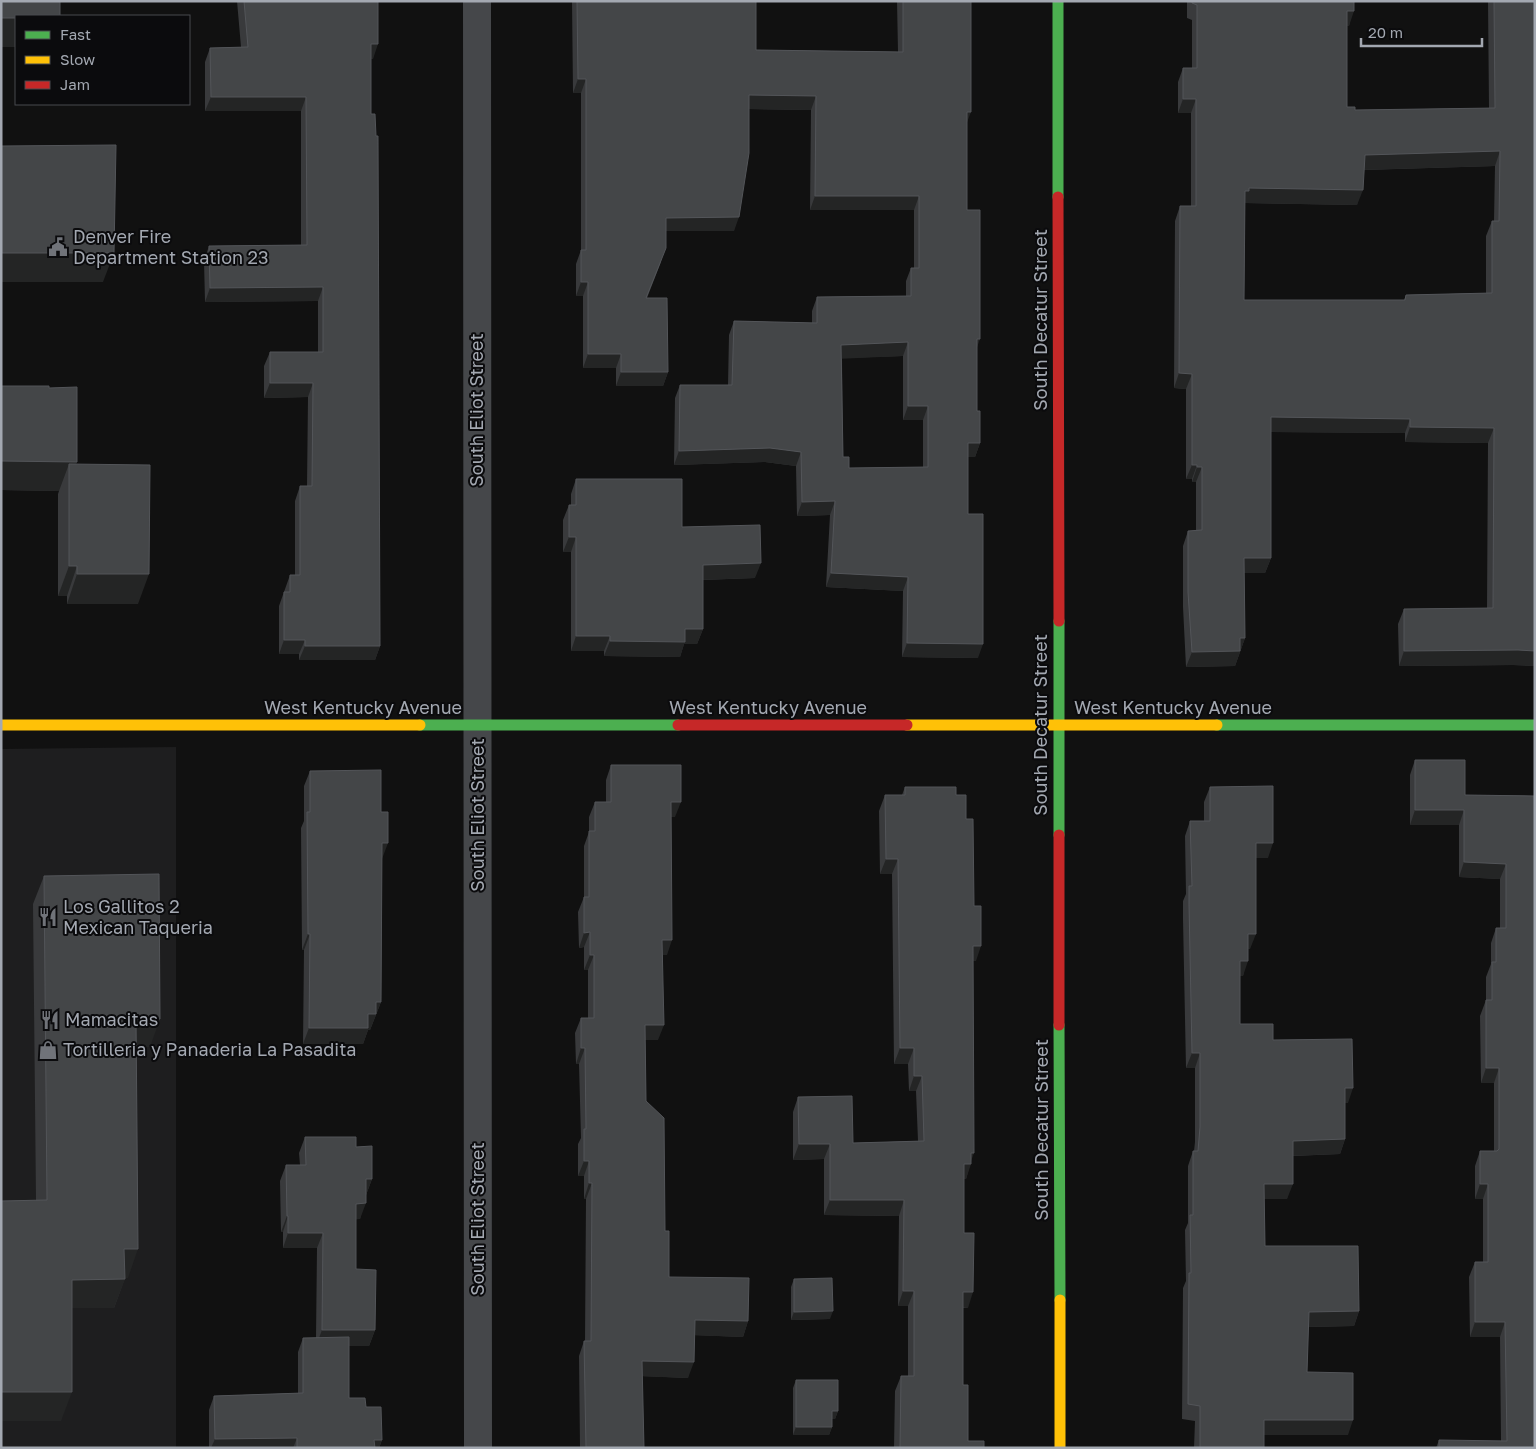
<svg xmlns="http://www.w3.org/2000/svg" width="1536" height="1449" viewBox="0 0 1536 1449" font-family="'Golos Text',sans-serif">
  <style>
    .built { fill: #1e1e1f }
    .lines { fill: none; stroke-linecap: round; stroke-linejoin: round }
    .street { stroke: #45474a; stroke-width: 28 }
    .fast { stroke: #4caf50; stroke-width: 11 }
    .slow { stroke: #ffc107; stroke-width: 11 }
    .jam { stroke: #c62828; stroke-width: 11 }
    .wall { fill: #393a3c; fill-rule: evenodd }
    .shaded-wall { fill: #242525 }
    .building { fill: #444648; stroke: #535559; fill-rule: evenodd }
    .labels { text-anchor: middle; stroke-width: 4; stroke-linejoin: round; paint-order: stroke }
    .poi-label { font-size: 18px; fill: #a3a8b1; stroke: #0b0b0d; text-anchor: start }
    .street-label { font-size: 18px; fill: #a3a8b1; stroke: #0b0b0d }
  </style>
  <rect width="100%" height="100%" fill="#111"/>
  <polygon class="built" points="176,747 176,1448 1,1448 1,749"/>
  <g class="lines">
    <polyline class="street" points="477,1 478,1448"/>
    <g class="fast">
      <polyline points="1058,1 1058,197"/>
      <polyline points="1059,621 1059,835"/>
      <polyline points="420,725 678,725"/>
      <polyline points="1217,725 1535,725"/>
      <polyline points="1059,1025 1060,1300"/>
    </g>
    <g class="slow">
      <polyline points="1,725 420,725"/>
      <polyline points="907,725 1217,725"/>
      <polyline points="1060,1300 1060,1448"/>
    </g>
    <g class="jam">
      <polyline points="1058,197 1059,621"/>
      <polyline points="678,725 907,725"/>
      <polyline points="1059,835 1059,1025"/>
    </g>
  </g>
  <g class="wall">
    <polygon points="237,1 378,1 373,59 371,59 371,114 380,646 375,660 299,660 299,654 279,654 279,606 290,575 295,575 295,501 300,486 307,486 308,397 264,398 264,366 270,352 318,352 318,301 205,302 204,261 209,246 301,245 301,111 205,111 205,62 210,48 241,47"/>
    <path d="M572,1H756V50L898,52L897,1H971L967,124V210L977,347V411L980,443L975,457H968V514L978,658L902,657L903,591L826,587L830,515L797,516L796,466L765,462L674,465L675,398L680,385H728L729,335L734,321L812,323V311L817,297L906,296V281L911,268H914V210H810L811,110L749,109L734,231H666L661,262L647,298L668,372L663,386H616V368H583V296H576V264L581,250V93H573ZM903,356V420H923V467L849,468L843,457L842,358Z"/>
    <path d="M1187,1H1354L1349,26H1347V107L1355,110L1489,108L1488,1H1535V666L1513,665L1399,666L1398,624L1404,609L1487,608L1488,443L1405,442V433L1271,432V558L1265,573H1244L1245,638L1235,666L1186,667L1183,607V546L1188,531H1196V482H1192V479H1186V389L1174,388L1175,221L1180,206H1191V113H1178V82L1183,68H1192V20L1187,18ZM1495,166L1494,221H1492L1486,236V293L1406,295L1404,300H1244L1245,203L1357,205L1364,170Z"/>
    <polygon points="1,386 49,388 76,464 138,604 67,604 67,596 58,596 58,494 59,491 1,490"/>
    <polygon points="576,479 682,527 755,578 703,580 703,629 697,644 684,644 680,657 604,656 604,651 571,651 571,552 563,552 563,520 569,505 571,505 571,494"/>
    <polygon points="1415,760 1465,795 1535,796 1535,1448 1501,1441 1500,1337 1470,1337 1469,1277 1475,1262 1483,1262 1483,1199 1475,1199 1475,1166 1480,1151 1494,1151 1494,1083 1481,1083 1480,1016 1486,1000 1486,977 1491,964 1491,943 1496,928 1500,928 1500,879 1459,877 1459,825 1410,825 1410,775"/>
    <polygon points="611,765 675,817 671,817 667,955 663,955 658,1040 645,1040 646,1101 665,1231 669,1277 748,1321 743,1337 694,1335 688,1378 642,1376 644,1448 580,1448 579,1356 584,1341 585,1341 586,1199 584,1199 584,1176 578,1176 578,1144 581,1138 579,1064 576,1064 575,1033 581,1018 588,1018 588,970 584,970 584,947 579,948 578,912 584,897 584,846 589,832 589,817 595,802 606,802 606,780"/>
    <polygon points="310,771 381,812 382,859 381,1002 370,1030 368,1030 363,1044 303,1044 304,950 302,950 301,828 304,821 304,786"/>
    <polygon points="905,787 956,795 966,819 976,961 973,961 971,1161 966,1179 964,1179 964,1233 968,1308 963,1308 963,1385 968,1441 984,1448 894,1448 895,1391 901,1376 908,1376 908,1306 898,1306 899,1216 824,1215 824,1159 793,1160 793,1112 798,1097 853,1143 918,1141 916,1091 909,1091 908,1064 894,1064 892,874 880,874 879,811 885,795 902,795"/>
    <polygon points="1210,787 1268,858 1256,858 1250,949 1248,949 1243,976 1240,976 1240,1024 1273,1040 1348,1103 1345,1103 1345,1139 1340,1154 1293,1156 1287,1199 1264,1199 1265,1246 1359,1311 1354,1326 1308,1327 1307,1372 1348,1435 1264,1435 1264,1448 1194,1448 1195,1421 1182,1419 1183,1288 1186,1281 1185,1230 1188,1223 1188,1166 1193,1151 1194,1151 1195,1142 1195,1068 1186,1068 1183,919 1183,901 1186,894 1185,836 1190,821 1204,821 1204,802"/>
    <polygon points="44,876 150,1047 136,1047 128,1278 125,1278 114,1308 72,1308 61,1421 1,1421 36,1200 33,904"/>
    <polygon points="305,1137 356,1147 372,1179 366,1195 360,1219 356,1219 356,1269 375,1330 369,1346 349,1346 349,1398 366,1407 382,1440 379,1448 209,1448 209,1410 214,1396 298,1393 298,1352 303,1338 316,1338 317,1248 283,1248 283,1232 281,1232 280,1181 286,1165 300,1165 299,1153"/>
    <polygon points="794,1279 830,1319 791,1320 791,1287"/>
    <polygon points="796,1380 838,1411 835,1419 832,1419 832,1427 829,1435 793,1435 793,1388"/>
    <polygon points="1439,1440 1439,1448 1436,1448"/>
  </g>
  <g class="shaded-wall">
    <polygon points="1347,11 1354,11 1349,26 1341,26"/>
    <rect x="1" y="18" width="15" height="29"/>
    <polygon points="371,44 378,44 373,59 365,59"/>
    <polygon points="578,79 586,79 581,93 573,93"/>
    <polygon points="749,95 816,96 811,110 744,109"/>
    <polygon points="211,97 306,97 301,111 205,111"/>
    <polygon points="1183,99 1196,99 1191,113 1178,113"/>
    <polygon points="967,112 971,112 966,125"/>
    <polygon points="1500,151 1495,166 1360,170 1365,155"/>
    <polygon points="1249,188 1363,190 1357,205 1245,203 1245,191"/>
    <polygon points="815,196 919,196 914,210 810,210"/>
    <polygon points="739,217 734,231 661,231 666,218"/>
    <polygon points="1,253 114,253 103,282 1,282"/>
    <polygon points="581,282 588,282 583,296 576,296"/>
    <polygon points="323,287 318,301 205,302 210,288"/>
    <polygon points="977,339 980,339 975,353"/>
    <polygon points="908,342 903,356 836,359 841,345"/>
    <polygon points="588,354 621,354 616,368 583,368"/>
    <polygon points="621,372 668,372 663,386 616,386"/>
    <polygon points="1179,373 1192,374 1186,389 1174,388"/>
    <polygon points="270,383 313,383 308,397 264,398"/>
    <polygon points="908,406 928,406 923,420 903,420"/>
    <polygon points="1271,417 1410,419 1405,433 1266,432"/>
    <polygon points="1410,427 1494,428 1488,443 1405,442"/>
    <polygon points="968,443 980,443 975,457 963,457"/>
    <polygon points="770,448 801,452 796,466 765,462 674,465 679,451"/>
    <polygon points="1,461 77,462 69,485 69,464 59,491 1,490"/>
    <polygon points="1192,465 1197,465 1192,479 1186,479"/>
    <polygon points="1197,467 1202,467 1196,482 1192,482"/>
    <polygon points="835,501 830,515 797,516 802,502"/>
    <polygon points="569,537 576,537 571,552 563,552"/>
    <polygon points="1244,558 1271,558 1265,573 1238,573"/>
    <polygon points="761,563 755,578 698,580 703,565"/>
    <polygon points="69,566 77,566 67,596 58,596"/>
    <polygon points="831,573 908,577 903,591 826,587"/>
    <polygon points="77,574 149,574 138,604 67,604"/>
    <polygon points="685,629 703,629 697,644 684,644 680,657 604,656 610,641"/>
    <polygon points="576,636 610,636 604,651 571,651"/>
    <polygon points="1240,638 1245,638 1235,666 1186,667 1192,652"/>
    <polygon points="284,640 305,640 299,654 279,654"/>
    <polygon points="907,643 983,644 978,658 902,657"/>
    <polygon points="305,646 380,646 375,660 299,660"/>
    <polygon points="1518,650 1535,651 1535,666 1513,665 1399,666 1404,651"/>
    <polygon points="671,802 681,802 675,817 665,817"/>
    <polygon points="1415,810 1464,810 1459,825 1410,825"/>
    <polygon points="382,843 388,843 382,859 376,859"/>
    <polygon points="1256,843 1273,843 1268,858 1250,858"/>
    <polygon points="886,859 898,859 892,874 880,874"/>
    <polygon points="1464,862 1506,864 1500,879 1459,877"/>
    <polygon points="590,932 584,947 579,948 584,933"/>
    <polygon points="308,934 310,934 304,950 302,950"/>
    <polygon points="1248,934 1256,934 1250,949 1243,949"/>
    <polygon points="662,940 672,940 667,955 657,955"/>
    <polygon points="973,946 981,946 976,961 968,961"/>
    <polygon points="590,955 594,955 588,970 584,970"/>
    <polygon points="1240,961 1248,961 1243,976 1235,976"/>
    <polygon points="376,1002 381,1002 370,1030 368,1030 363,1044 303,1044 309,1028 368,1014"/>
    <polygon points="136,1019 160,1019 150,1047 126,1047"/>
    <polygon points="645,1025 664,1025 658,1040 639,1040"/>
    <polygon points="581,1048 585,1048 579,1064 576,1064"/>
    <polygon points="900,1048 914,1048 908,1064 894,1064"/>
    <polygon points="1192,1053 1200,1053 1195,1068 1186,1068"/>
    <polygon points="1486,1068 1499,1068 1494,1083 1481,1083"/>
    <polygon points="914,1076 922,1076 916,1091 909,1091"/>
    <polygon points="1345,1088 1353,1088 1348,1103 1339,1103"/>
    <polygon points="1345,1139 1340,1154 1287,1156 1293,1141"/>
    <polygon points="799,1144 830,1144 824,1159 793,1160"/>
    <polygon points="971,1153 974,1153 970,1164 971,1164 966,1179 958,1179 964,1164"/>
    <polygon points="584,1161 589,1161 584,1176 578,1176"/>
    <polygon points="366,1179 372,1179 366,1195 360,1195"/>
    <polygon points="589,1183 592,1183 586,1199 584,1199"/>
    <polygon points="1264,1184 1293,1184 1287,1199 1258,1199"/>
    <polygon points="1480,1184 1488,1184 1483,1199 1475,1199"/>
    <polygon points="830,1200 904,1200 899,1216 824,1215"/>
    <polygon points="366,1203 360,1219 350,1220 356,1204"/>
    <polygon points="287,1216 288,1216 283,1232 281,1232"/>
    <polygon points="288,1233 323,1233 317,1248 283,1248"/>
    <polygon points="124,1249 138,1249 128,1278 114,1278"/>
    <polygon points="125,1279 114,1308 61,1308 72,1280"/>
    <polygon points="903,1291 914,1291 908,1306 898,1306"/>
    <polygon points="963,1292 973,1292 968,1308 958,1307"/>
    <polygon points="833,1311 830,1319 791,1320 794,1312"/>
    <polygon points="1359,1311 1354,1326 1303,1327 1309,1312"/>
    <polygon points="695,1320 748,1321 743,1337 689,1335"/>
    <polygon points="1475,1322 1505,1322 1500,1337 1470,1337"/>
    <polygon points="322,1330 375,1330 369,1346 316,1346"/>
    <polygon points="642,1361 694,1362 688,1378 636,1376"/>
    <polygon points="1,1392 72,1392 61,1421 1,1421"/>
    <polygon points="832,1411 838,1411 835,1419 829,1419"/>
    <polygon points="1264,1420 1353,1420 1348,1435 1258,1435"/>
    <polygon points="796,1427 832,1427 829,1435 793,1435"/>
    <polygon points="297,1438 293,1448 211,1448 215,1439"/>
    <polygon points="374,1440 382,1440 379,1448 372,1448"/>
  </g>
  <g class="building">
    <polygon points="1,1 60,1 60,16 16,16 16,18 1,18"/>
    <polygon points="244,1 378,1 378,44 371,44 371,114 375,114 376,136 378,136 380,646 305,646 305,640 284,640 284,592 290,592 290,575 300,575 300,486 312,486 313,383 270,383 270,352 323,352 323,287 210,288 209,246 307,245 306,97 211,97 210,48 248,47"/>
    <path d="M577,1H756V50L903,52V1H971V112H967V210H980V339H977V411H980V443H968V514H983V644L907,643L908,577L831,573L835,501L802,502L801,452L770,448L679,451L680,385H732L734,321L817,323V297L911,296V268H919V196H815L816,96L749,95V153L739,217L666,218V248L646,298H667L668,372H621V354H588V282H581V250H586V79H578ZM908,342V406H928V467L849,468V457H843L841,345Z"/>
    <path d="M1192,1H1354V11H1347V107H1355V110L1495,108L1494,1H1535V651L1518,650L1404,651V609L1493,608L1494,428L1410,427V419L1271,417V558H1244L1245,638H1240V651L1192,652L1188,592V531L1202,530V467H1197V465H1192V374L1179,373L1180,206H1196V99H1183V68H1197V5L1192,3ZM1500,151L1499,221H1492V293L1406,295L1405,300H1244L1245,191H1249V188L1363,190L1365,155Z"/>
    <polygon points="116,145 114,253 1,253 1,146"/>
    <polygon points="1,386 49,386 49,388 77,387 77,462 1,461"/>
    <polygon points="69,464 150,465 149,574 77,574 77,566 69,566"/>
    <polygon points="576,479 682,479 682,527 760,525 761,563 703,565 703,629 685,629 685,642 610,641 610,636 576,636 576,537 569,537 569,505 576,505"/>
    <polygon points="1415,760 1465,760 1465,795 1535,796 1535,1448 1439,1448 1439,1440 1507,1441 1505,1322 1475,1322 1475,1262 1488,1262 1488,1184 1480,1184 1480,1151 1497,1151 1499,1149 1499,1068 1486,1068 1486,1000 1492,1000 1492,962 1496,962 1496,928 1506,928 1506,864 1464,862 1464,810 1415,810"/>
    <polygon points="611,765 681,765 681,802 671,802 672,940 662,940 664,1025 645,1025 646,1101 664,1118 665,1231 669,1231 669,1277 749,1278 748,1321 695,1320 694,1362 642,1361 644,1448 586,1448 584,1341 591,1341 592,1183 589,1183 589,1161 584,1161 584,1129 586,1129 585,1048 581,1048 581,1018 594,1018 594,955 590,955 590,932 584,933 584,897 589,897 589,831 595,831 595,802 611,802"/>
    <polygon points="381,770 381,812 388,812 388,843 382,843 381,1002 376,1002 376,1014 368,1014 368,1028 309,1028 310,934 308,934 307,812 310,812 310,771"/>
    <polygon points="1273,786 1273,843 1256,843 1256,934 1248,934 1248,961 1240,961 1240,1024 1273,1024 1273,1040 1352,1039 1353,1088 1345,1088 1345,1139 1293,1141 1293,1184 1264,1184 1265,1246 1358,1246 1359,1311 1309,1312 1307,1372 1353,1373 1353,1420 1264,1420 1264,1448 1200,1448 1200,1406 1188,1404 1189,1273 1191,1273 1190,1215 1193,1215 1193,1151 1198,1151 1200,1127 1200,1053 1192,1053 1189,904 1189,886 1192,886 1190,821 1210,821 1210,787"/>
    <polygon points="905,787 956,787 956,795 966,795 966,819 973,819 974,906 981,906 981,946 973,946 974,1153 971,1153 971,1164 964,1164 964,1233 974,1233 973,1292 963,1292 963,1385 968,1385 968,1441 984,1441 984,1448 900,1448 901,1376 914,1376 914,1291 903,1291 904,1200 830,1200 830,1144 799,1144 798,1097 852,1096 853,1143 924,1141 922,1076 914,1076 914,1048 900,1048 898,859 886,859 885,795 905,795"/>
    <polygon points="159,874 160,1019 136,1019 138,1249 124,1249 125,1279 72,1280 72,1392 1,1392 1,1201 47,1200 44,876"/>
    <polygon points="305,1137 356,1137 356,1147 372,1146 372,1179 366,1179 366,1203 356,1204 356,1269 376,1270 375,1330 322,1330 323,1233 288,1233 288,1216 287,1216 286,1165 306,1165"/>
    <polygon points="832,1278 833,1311 794,1312 794,1279"/>
    <polygon points="349,1337 349,1398 365,1398 366,1407 381,1407 382,1440 374,1440 375,1448 297,1448 297,1438 215,1439 214,1396 303,1393 303,1338"/>
    <polygon points="796,1380 838,1380 838,1411 832,1411 832,1427 796,1427"/>
  </g>
  <defs>
    <g id="civic-bare" transform="scale(1.5)"><path d="M-.6-6.5H3V-4.5H.6V-3L4-1V1h2V6H-6V1h2V-1L-.6-3ZM-1.2 2.5V6h2.4V2.5Z" fill="#707379" stroke="#0b0b0d" stroke-width="2.5" paint-order="stroke"/></g>
    <g id="restaurant-bare" transform="scale(1.5)"><path d="M-5-6h1v4h1v-4h1v4h1v-4h1v5L-1.5 .5V6h-2V.5L-5-1ZM5-6V6H3V1.5H1.5Q1.5-4 5-6Z" fill="#707379" stroke="#0b0b0d" stroke-width="2.5" paint-order="stroke"/></g>
    <g id="shop-bare" transform="scale(1.5)"><path d="M-5-2.5h2.3a2.7 3.5 0 0 1 5.4 0H5L5.5 6h-11ZM-1.5-2.5h3a1.5 2.3 0 0 0-3 0Z" fill="#707379" stroke="#0b0b0d" stroke-width="2.5" paint-order="stroke"/></g>
  </defs>
  <g fill-rule="evenodd">
    <use href="#civic-bare" x="58" y="247"/>
    <use href="#restaurant-bare" x="48" y="917"/>
    <use href="#restaurant-bare" x="50" y="1020"/>
    <use href="#shop-bare" x="48" y="1050"/>
  </g>
  <g class="labels">
    <g class="poi-label">
      <text x="73" y="243">Denver Fire<tspan x="73" dy="21">Department Station 23</tspan></text>
      <text x="63" y="913">Los Gallitos 2<tspan x="63" dy="21">Mexican Taqueria</tspan></text>
      <text x="65" y="1026">Mamacitas</text>
      <text x="63" y="1056">Tortilleria y Panaderia La Pasadita</text>
    </g>
    <g class="street-label">
      <text transform="translate(1041 320) rotate(-90)" y="6">South Decatur Street</text>
      <text transform="translate(477 410) rotate(-90)" y="6">South Eliot Street</text>
      <text x="363" y="714">West Kentucky Avenue</text>
      <text x="768" y="714">West Kentucky Avenue</text>
      <text x="1173" y="714">West Kentucky Avenue</text>
      <text transform="translate(1041 725) rotate(-90)" y="6">South Decatur Street</text>
      <text transform="translate(478 815) rotate(-90)" y="6">South Eliot Street</text>
      <text transform="translate(1042 1130) rotate(-90)" y="6">South Decatur Street</text>
      <text transform="translate(478 1219) rotate(-90)" y="6">South Eliot Street</text>
    </g>
  </g>
  <rect width="1536" height="1449" fill="none" stroke="#a3a8b1" stroke-width="5"/>
  <rect x="15" y="15" width="175" height="90" fill="#0b0b0d" stroke="#484a4f"/>
  <rect x="25" y="31" width="25" height="8" fill="#4caf50" stroke="#484a4f"/>
  <text x="60" y="40" font-size="15" fill="#a3a8b1">Fast</text>
  <rect x="25" y="56" width="25" height="8" fill="#ffc107" stroke="#484a4f"/>
  <text x="60" y="65" font-size="15" fill="#a3a8b1">Slow</text>
  <rect x="25" y="81" width="25" height="8" fill="#c62828" stroke="#484a4f"/>
  <text x="60" y="90" font-size="15" fill="#a3a8b1">Jam</text>
  <path d="M1361 38v8h121v-8" fill="none" stroke="#a3a8b1" stroke-width="2.5"/>
  <text x="1368" y="38" font-size="15" fill="#a3a8b1" stroke="#0b0b0d" stroke-width="4" paint-order="stroke">20 m</text>
</svg>
